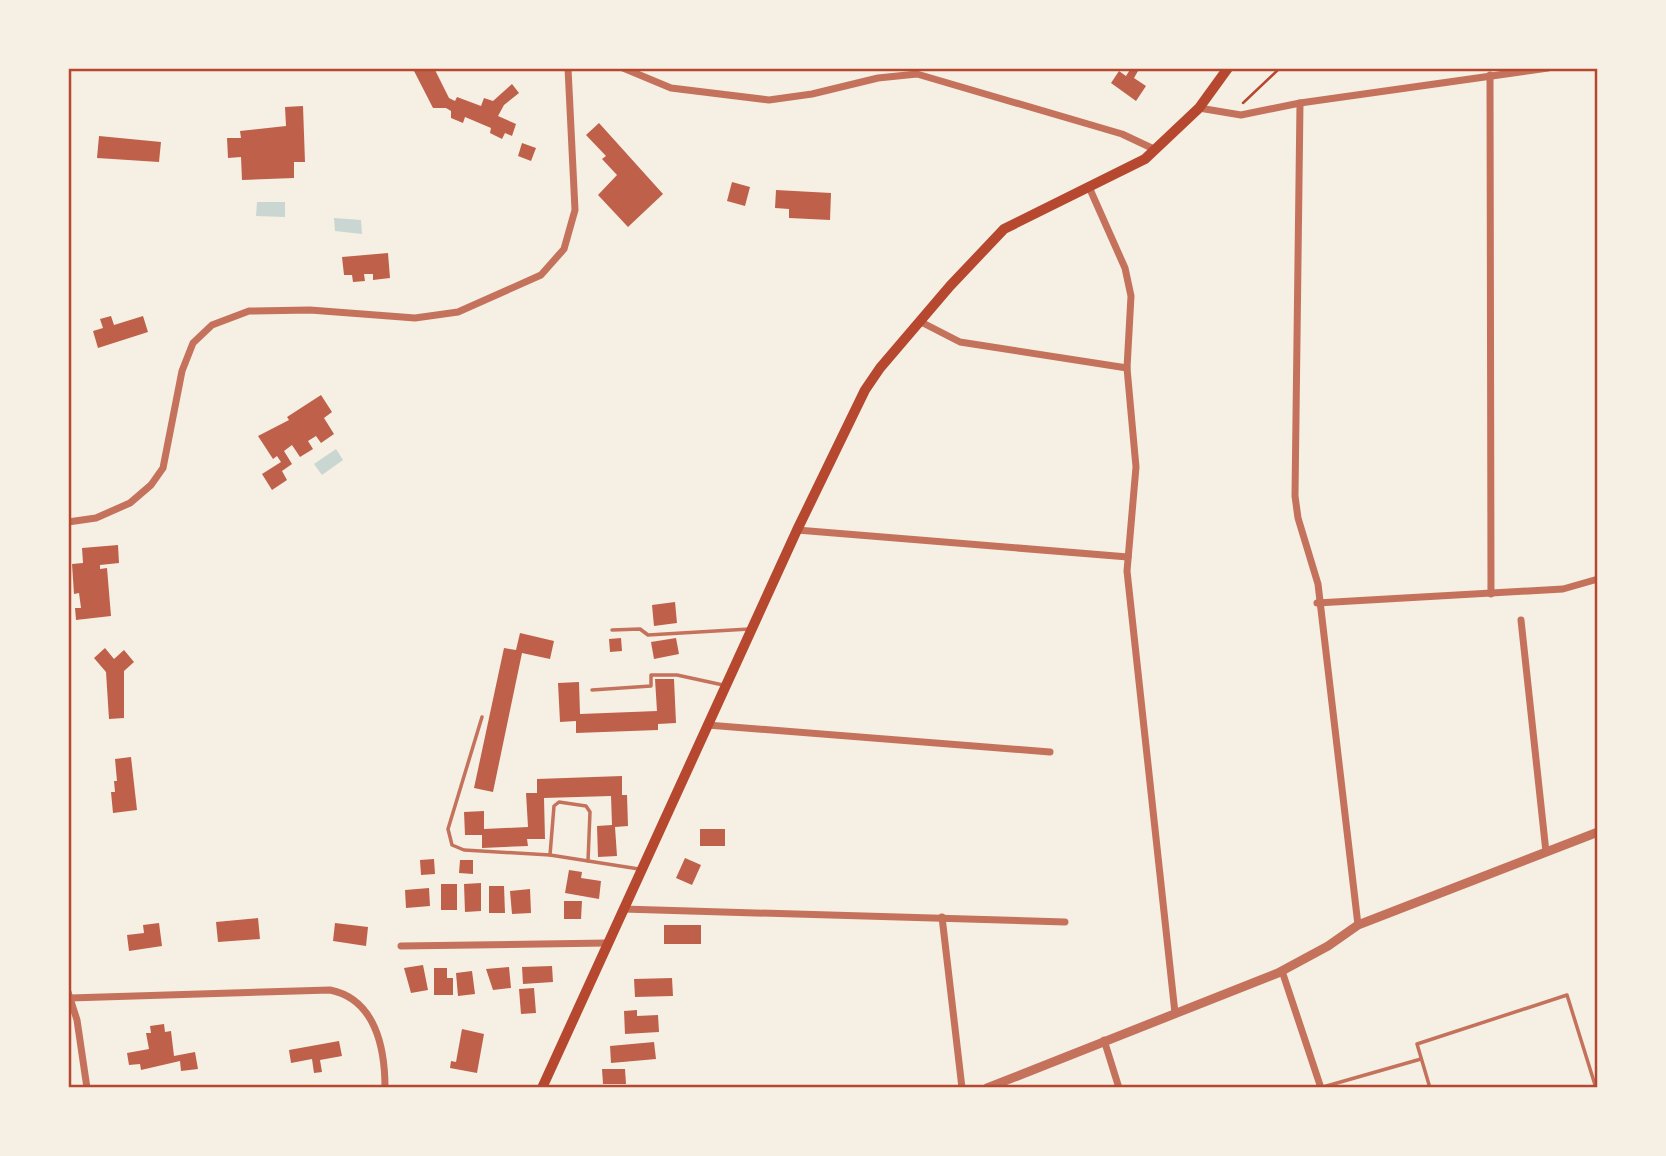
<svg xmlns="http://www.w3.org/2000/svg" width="1666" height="1156" viewBox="0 0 1666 1156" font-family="'Source Serif 4',serif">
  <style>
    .water { fill: #c9d6d2 }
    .building { fill: #bf614a }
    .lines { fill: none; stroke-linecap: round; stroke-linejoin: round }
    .path { stroke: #b5482f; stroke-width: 2.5 }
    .service { stroke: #c5725c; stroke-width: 3.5 }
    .minor { stroke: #c5725c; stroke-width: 7 }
    .tertiary { stroke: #c5725c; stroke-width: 9 }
    .primary { stroke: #b5482f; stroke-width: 10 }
    .neatline { fill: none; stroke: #b5482f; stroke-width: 2.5 }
  </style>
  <rect width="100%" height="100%" fill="#f6efe4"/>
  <g class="water">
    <polygon points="257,202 285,202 285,217 256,216"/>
    <polygon points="334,218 361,220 362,234 335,231"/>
    <polygon points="336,449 343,460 322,475 314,464"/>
  </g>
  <g class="building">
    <polygon points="434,68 449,98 455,101 457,97 481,106 484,98 493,101 512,84 519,93 504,105 498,116 516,124 512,136 505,133 502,139 490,133 491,128 465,117 463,123 451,118 451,111 446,108 433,108 413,69"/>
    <polygon points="1131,68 1138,71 1134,78 1146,86 1136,101 1111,83 1119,71 1126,76"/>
    <polygon points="303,106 305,162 294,162 294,178 242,180 241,157 228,158 227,138 241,138 240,131 286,126 285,107"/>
    <polygon points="599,123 663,194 628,227 598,195 617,175 602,159 606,156 586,135"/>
    <polygon points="99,136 161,142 159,162 97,158"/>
    <polygon points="522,143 536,148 531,161 518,156"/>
    <polygon points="732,182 750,187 745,206 727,201"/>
    <polygon points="776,190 831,193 830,220 789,218 789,209 775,208"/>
    <polygon points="388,253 390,278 373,280 373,274 364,274 365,281 353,282 352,275 344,275 342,257"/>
    <polygon points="111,316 114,325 143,316 148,332 98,348 93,331 103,328 100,319"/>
    <polygon points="321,395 332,412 324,418 334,434 321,443 316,436 308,441 313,449 300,457 292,445 284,451 292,464 282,471 287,480 272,490 262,474 281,462 277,456 273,459 258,436 289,420 287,417"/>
    <polygon points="118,545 119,563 100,565 100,569 107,568 111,616 76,620 75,608 81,608 79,593 74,594 72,564 83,563 82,548"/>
    <polygon points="675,602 677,623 654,626 652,605"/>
    <polygon points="520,633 554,641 550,659 522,653 493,792 474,788 504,648 516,650"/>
    <polygon points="621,638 622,651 610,652 609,639"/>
    <polygon points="676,638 679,654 654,659 651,642"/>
    <polygon points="105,648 114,659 124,650 134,662 124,671 124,718 109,719 106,672 94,658"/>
    <polygon points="655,679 674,679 676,723 658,724 658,730 576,733 576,721 560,722 558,683 579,682 580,714 657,711"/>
    <polygon points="131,757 137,810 113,813 111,792 115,792 114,781 117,781 115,759"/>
    <polygon points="622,776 622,795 627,795 628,826 615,827 617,856 598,857 597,826 612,825 611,796 544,798 545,839 527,839 528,846 482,848 482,835 465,835 464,812 484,811 484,829 528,827 526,793 537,793 537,779"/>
    <rect x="700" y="829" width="25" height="17"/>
    <polygon points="685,858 701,865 692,885 676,878"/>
    <polygon points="434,859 435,874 421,875 420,860"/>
    <polygon points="460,860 473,860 473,874 459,873"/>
    <polygon points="569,870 582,872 581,878 601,881 599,899 565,893"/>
    <polygon points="481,883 481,911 465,912 464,884"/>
    <rect x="441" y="884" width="16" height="26"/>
    <polygon points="489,886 504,886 505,913 489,913"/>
    <polygon points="429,888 430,906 406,908 405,890"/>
    <polygon points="530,889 531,913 512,914 510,891"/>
    <polygon points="564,901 582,901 581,919 564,919"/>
    <polygon points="258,918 260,939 218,942 216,922"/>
    <polygon points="159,923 162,946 129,951 127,935 144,933 143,925"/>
    <polygon points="335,923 368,927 366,946 333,941"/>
    <rect x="664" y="925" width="37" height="19"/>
    <polygon points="423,965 428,990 411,993 404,968"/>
    <polygon points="552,966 553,982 523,984 522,967"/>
    <polygon points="509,967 511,988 493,990 486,969"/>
    <polygon points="434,968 447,968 447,978 453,978 453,995 434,995"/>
    <polygon points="472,971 475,994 458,996 456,973"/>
    <polygon points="672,978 673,996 635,997 634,979"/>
    <polygon points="534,988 536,1013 521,1014 519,989"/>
    <polygon points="637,1010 637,1016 658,1015 659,1032 625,1034 624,1011"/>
    <polygon points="164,1024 165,1032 171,1031 174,1056 195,1052 198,1069 181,1071 180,1061 141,1070 140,1064 129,1065 127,1053 149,1049 146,1033 151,1033 150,1026"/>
    <polygon points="462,1029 484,1034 477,1073 450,1068 451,1061 456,1062"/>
    <polygon points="339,1041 342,1056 320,1060 322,1072 314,1073 312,1059 291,1063 289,1050"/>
    <polygon points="654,1042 656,1059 611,1063 610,1046"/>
    <polygon points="602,1069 625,1069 626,1084 603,1084"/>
  </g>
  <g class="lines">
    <polyline class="path" points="1243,103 1280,68"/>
    <g class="service">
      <polyline points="612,630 640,629 648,635 749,629"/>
      <polyline points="592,690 651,686 651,675 677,675 723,685"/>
      <polyline points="482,717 448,829 452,845 464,850 550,855 639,869"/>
      <polyline points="550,855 554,806 559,802 586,806 590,812 588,861"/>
      <polyline points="1323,1087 1421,1059"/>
      <polyline points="1430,1088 1417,1044 1567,995 1596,1088"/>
    </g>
    <g class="minor">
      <polyline points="623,68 671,88 769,100 812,94 878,78 917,74 1122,134 1156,150"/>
      <polyline points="1490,75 1491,594"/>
      <polyline points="1300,103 1295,496 1298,518 1318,584 1358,925"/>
      <polyline points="1199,108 1241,115 1300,103 1548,68"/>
      <polyline points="1089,187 1125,268 1131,296 1127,368 1136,467 1127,571 1175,1013"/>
      <polyline points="921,322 960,342 1127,368"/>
      <polyline points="68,522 96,518 130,503 151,485 163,468 182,371 193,343 212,325 249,311 310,310 415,318 458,312 541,275 564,249 575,210 568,68"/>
      <polyline points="797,530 1128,557"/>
      <polyline points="1317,603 1563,589 1598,579"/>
      <polyline points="1521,620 1546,852"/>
      <polyline points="707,725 1050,752"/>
      <polyline points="623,909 1065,922"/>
      <polyline points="942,917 962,1088"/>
      <polyline points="401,946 607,943"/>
      <polyline points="1282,971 1321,1088"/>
      <polyline points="68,992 77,1020 87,1088"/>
      <path d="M70,998L330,990C375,999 385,1047 385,1088"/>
      <polyline points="1104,1040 1119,1088"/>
    </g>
    <polyline class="tertiary" points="987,1088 1278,973 1328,946 1358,925 1598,832"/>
    <polyline class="primary" points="542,1088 797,530 865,390 880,368 950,286 1004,229 1145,159 1199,108 1228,68"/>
  </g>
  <rect width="1666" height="1156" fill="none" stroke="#f6efe4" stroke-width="140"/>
  <rect x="70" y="70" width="1526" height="1016" class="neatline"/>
</svg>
